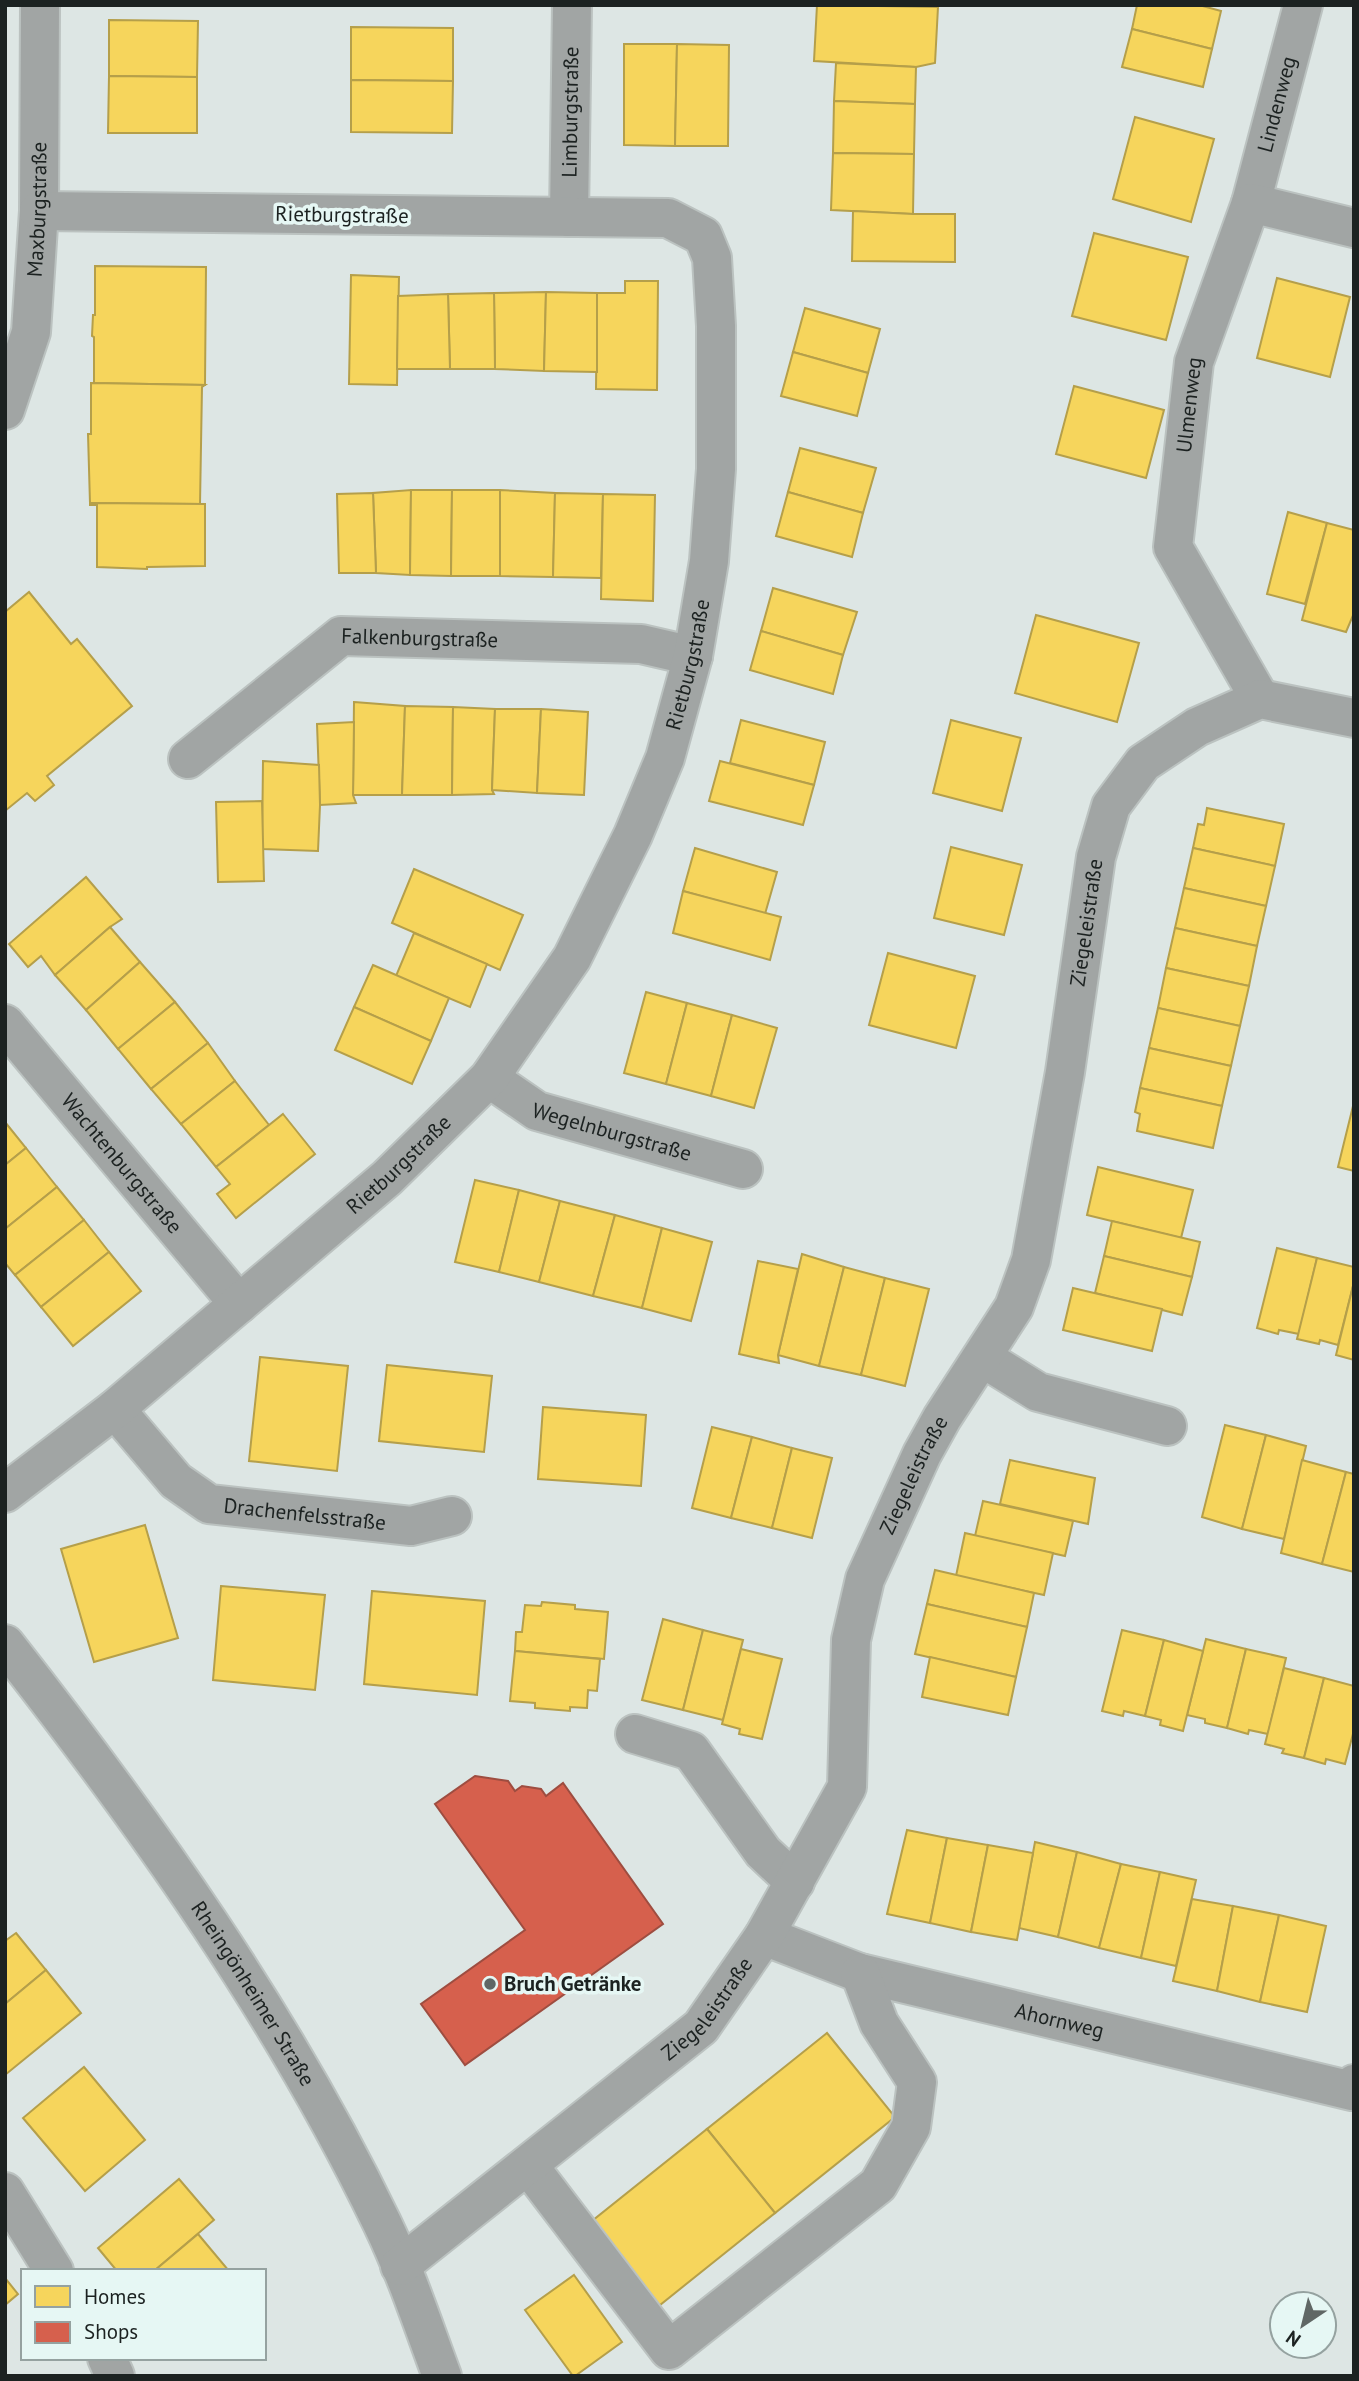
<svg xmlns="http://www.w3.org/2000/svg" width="1359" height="2381" viewBox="0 0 1359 2381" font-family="'PT Sans',sans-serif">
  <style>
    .homes { fill: #f6d55c; stroke: #b59f4a; stroke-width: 2 }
    .shops { fill: #d6604d; stroke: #9e4d40; stroke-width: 2 }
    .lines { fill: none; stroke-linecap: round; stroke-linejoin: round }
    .minor-casing { stroke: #bbc2c0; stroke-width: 42 }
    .minor { stroke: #a1a5a4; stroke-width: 38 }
    .poi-dot { fill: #606765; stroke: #e6f7f4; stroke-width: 2.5 }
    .labels { text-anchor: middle; stroke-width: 7; stroke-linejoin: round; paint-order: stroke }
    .street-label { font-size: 21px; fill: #1c2221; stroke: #e6f7f4 }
    .poi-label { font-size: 21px; font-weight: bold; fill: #1c2221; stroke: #e6f7f4; text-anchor: start }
  </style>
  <rect width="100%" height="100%" fill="#dde6e4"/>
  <g class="homes">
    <polygon points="817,5 938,7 935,63 916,67 814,61"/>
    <polygon points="1137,5 1199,5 1221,11 1212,49 1132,29"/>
    <polygon points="109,20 198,21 197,77 109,76"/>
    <polygon points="351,27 453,28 453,81 351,80"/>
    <polygon points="1132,29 1212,49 1203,87 1122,67"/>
    <polygon points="624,44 677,44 675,146 624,145"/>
    <polygon points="677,44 729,45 728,146 675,146"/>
    <polygon points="836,63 916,67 915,104 834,101"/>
    <polygon points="109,76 197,77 197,133 108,133"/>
    <polygon points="351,80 453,81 452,133 351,132"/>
    <polygon points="834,101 915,104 914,154 833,153"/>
    <polygon points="1135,117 1214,139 1191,222 1113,199"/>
    <polygon points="833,153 914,154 913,214 831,210"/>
    <polygon points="853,211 913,214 955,214 955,262 852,261"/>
    <polygon points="1094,233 1188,257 1166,340 1072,316"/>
    <polygon points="95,266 206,267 205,385 94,383 94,337 92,336 93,315 95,315"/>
    <polygon points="351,275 399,277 397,385 349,384"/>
    <polygon points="1277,278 1350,297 1330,377 1257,358"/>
    <polygon points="625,281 658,281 657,390 596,389 597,293 625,293"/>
    <polygon points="546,292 544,371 495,369 494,293"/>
    <polygon points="546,292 597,293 597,372 544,371"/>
    <polygon points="494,293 495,369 450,369 448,294"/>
    <polygon points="448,294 450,369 397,369 398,296"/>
    <polygon points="805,308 880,329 868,373 793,352"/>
    <polygon points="793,352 868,373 857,416 781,396"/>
    <polygon points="91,383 205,385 202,387 200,504 90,503 88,434 91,434"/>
    <polygon points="1074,386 1164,410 1146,478 1056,454"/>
    <polygon points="800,448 876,468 863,513 788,492"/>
    <polygon points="411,490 410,575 376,573 373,493"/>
    <polygon points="411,490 452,490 451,576 410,575"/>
    <polygon points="452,490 500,490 500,576 451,576"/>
    <polygon points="500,490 555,493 553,577 500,576"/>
    <polygon points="788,492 863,513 852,557 776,536"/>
    <polygon points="373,493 376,573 339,573 337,494"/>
    <polygon points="555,493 603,494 601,578 553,577"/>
    <polygon points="603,494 655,495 653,601 601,599"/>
    <polygon points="90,503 205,504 205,566 147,567 147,569 97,567 97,505 90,505"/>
    <polygon points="1288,512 1327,523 1305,604 1267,594"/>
    <polygon points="1327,523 1354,530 1354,613 1346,632 1302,620"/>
    <polygon points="773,588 857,612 843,655 761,631"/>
    <polygon points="29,592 71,644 77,639 132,706 47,776 54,785 35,801 27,793 5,811 5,612"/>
    <polygon points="1036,615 1139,643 1117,722 1015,693"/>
    <polygon points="761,631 843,655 833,694 750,670"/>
    <polygon points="354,702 405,706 402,795 353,795"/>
    <polygon points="405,706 453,707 452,795 402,795"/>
    <polygon points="453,707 495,709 492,790 494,794 452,795"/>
    <polygon points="495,709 541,709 537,793 492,790"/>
    <polygon points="541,709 588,712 584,795 537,793"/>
    <polygon points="741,720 825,742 814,785 730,763"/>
    <polygon points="951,720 1021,738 1002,811 933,793"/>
    <polygon points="354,722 353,795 356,803 320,805 317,724"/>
    <polygon points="263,761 319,765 320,805 318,851 262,849"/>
    <polygon points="720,761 814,785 803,825 709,801"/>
    <polygon points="262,801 264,881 218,882 216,802"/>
    <polygon points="1207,808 1284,824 1275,866 1193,848 1198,824 1204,825"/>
    <polygon points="951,847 1022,865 1004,935 934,918"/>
    <polygon points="695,848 777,872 765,914 683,891"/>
    <polygon points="1193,848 1275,866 1266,906 1184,888"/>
    <polygon points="414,869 523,915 500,970 392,923"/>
    <polygon points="86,877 122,919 110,927 55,975 41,956 28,967 9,944"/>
    <polygon points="1184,888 1266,906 1257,946 1175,928"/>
    <polygon points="683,891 781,917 770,960 673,933"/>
    <polygon points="110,927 140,962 86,1010 55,975"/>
    <polygon points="1175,928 1257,946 1249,986 1166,968"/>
    <polygon points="414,933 487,964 470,1007 396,976"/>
    <polygon points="888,953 975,976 956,1048 869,1025"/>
    <polygon points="140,962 175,1002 118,1049 86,1010"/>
    <polygon points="373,965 449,998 431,1041 354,1007"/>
    <polygon points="1166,968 1249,986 1240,1026 1158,1008"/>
    <polygon points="646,992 687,1003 666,1084 624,1073"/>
    <polygon points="175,1002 208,1043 151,1089 118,1049"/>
    <polygon points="687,1003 732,1015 711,1096 666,1084"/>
    <polygon points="354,1007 431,1041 412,1084 335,1050"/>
    <polygon points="1158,1008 1240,1026 1231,1066 1149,1048"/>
    <polygon points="732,1015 777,1028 754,1108 711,1096"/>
    <polygon points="208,1043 235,1081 181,1124 151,1089"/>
    <polygon points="1149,1048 1231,1066 1222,1106 1140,1088"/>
    <polygon points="235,1081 269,1125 216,1167 181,1124"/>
    <polygon points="1140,1088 1222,1106 1213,1148 1137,1131 1140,1114 1135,1112"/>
    <polygon points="1354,1102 1354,1171 1338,1167"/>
    <polygon points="283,1114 315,1154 236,1218 217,1194 230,1184 216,1167"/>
    <polygon points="5,1122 26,1148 5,1165"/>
    <polygon points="26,1148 57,1187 5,1229 5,1165"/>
    <polygon points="1098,1167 1193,1190 1181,1238 1087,1215"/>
    <polygon points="475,1180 519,1190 499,1272 455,1262"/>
    <polygon points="57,1187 84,1220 15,1275 5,1263 5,1229"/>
    <polygon points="519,1190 560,1201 539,1282 499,1272"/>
    <polygon points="560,1201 615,1215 593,1296 539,1282"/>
    <polygon points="615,1215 662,1228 642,1308 593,1296"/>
    <polygon points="84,1220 109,1252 41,1307 15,1275"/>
    <polygon points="1112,1221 1200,1242 1192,1277 1104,1256"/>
    <polygon points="662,1228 712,1242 691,1321 642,1308"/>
    <polygon points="1277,1248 1317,1258 1299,1334 1279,1330 1278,1334 1257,1328"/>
    <polygon points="109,1252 141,1291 73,1346 41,1307"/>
    <polygon points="802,1254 844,1267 819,1366 778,1355"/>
    <polygon points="1104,1256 1192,1277 1182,1315 1095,1293"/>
    <polygon points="1317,1258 1354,1267 1354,1282 1338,1345 1320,1340 1319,1344 1297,1339"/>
    <polygon points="758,1261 798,1269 778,1355 779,1363 739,1354"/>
    <polygon points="844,1267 885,1278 861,1375 819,1366"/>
    <polygon points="885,1278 929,1289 905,1386 861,1375"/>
    <polygon points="1354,1282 1354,1360 1336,1355"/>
    <polygon points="1073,1288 1162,1309 1152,1351 1063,1330"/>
    <polygon points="260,1357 348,1366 337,1471 249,1461"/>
    <polygon points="387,1365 492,1376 484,1452 379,1441"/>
    <polygon points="543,1407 646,1415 641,1486 538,1479"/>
    <polygon points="1225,1425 1266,1435 1242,1529 1202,1517"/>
    <polygon points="712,1427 752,1437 731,1518 692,1508"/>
    <polygon points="1266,1435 1306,1446 1284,1539 1242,1529"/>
    <polygon points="752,1437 792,1448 772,1528 731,1518"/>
    <polygon points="792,1448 832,1458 812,1538 772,1528"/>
    <polygon points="1010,1460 1095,1478 1088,1524 1000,1504"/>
    <polygon points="1302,1460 1346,1472 1322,1564 1281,1553"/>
    <polygon points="1346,1472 1354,1474 1354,1572 1322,1564"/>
    <polygon points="983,1501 1073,1521 1065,1556 975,1536"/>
    <polygon points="145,1525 178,1638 94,1662 61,1549"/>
    <polygon points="965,1533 1053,1553 1044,1595 956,1576"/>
    <polygon points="935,1570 1034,1593 1027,1627 927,1604"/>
    <polygon points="221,1586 325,1595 315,1690 213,1680"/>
    <polygon points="372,1591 485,1601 477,1695 364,1684"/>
    <polygon points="542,1602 575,1605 575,1609 608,1612 604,1659 515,1651 516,1632 522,1632 525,1605 541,1606"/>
    <polygon points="927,1604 1027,1627 1016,1677 915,1654"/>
    <polygon points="663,1619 703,1630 683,1710 642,1700"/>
    <polygon points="703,1630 743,1640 723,1720 683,1710"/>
    <polygon points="1122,1630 1164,1640 1145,1716 1124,1711 1123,1716 1102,1711"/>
    <polygon points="1206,1639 1246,1649 1227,1728 1205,1723 1205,1719 1187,1715"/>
    <polygon points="1164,1640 1203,1651 1183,1731 1160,1725 1161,1720 1145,1716"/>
    <polygon points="741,1649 782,1659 762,1739 739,1734 740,1729 722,1724"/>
    <polygon points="1246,1649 1286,1658 1268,1734 1249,1730 1248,1734 1227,1728"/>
    <polygon points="515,1651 600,1659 597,1691 588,1690 587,1708 570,1707 570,1711 535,1708 535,1703 510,1701"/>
    <polygon points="930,1657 1016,1677 1008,1715 922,1697"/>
    <polygon points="1284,1668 1324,1678 1304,1758 1282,1753 1284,1749 1265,1744"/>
    <polygon points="1324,1678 1354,1686 1354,1730 1345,1764 1326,1759 1325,1764 1304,1758"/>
    <polygon points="907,1830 947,1838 930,1923 887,1914"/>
    <polygon points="947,1838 988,1845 971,1932 930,1923"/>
    <polygon points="1035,1842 1077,1852 1058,1937 1019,1928"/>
    <polygon points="988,1845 1033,1853 1017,1940 971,1932"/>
    <polygon points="1077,1852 1121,1864 1099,1948 1058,1937"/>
    <polygon points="1121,1864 1160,1872 1141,1958 1099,1948"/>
    <polygon points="1160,1872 1196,1880 1176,1966 1141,1958"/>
    <polygon points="1192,1899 1233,1906 1217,1991 1173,1981"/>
    <polygon points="1233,1906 1279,1915 1260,2002 1217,1991"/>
    <polygon points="1279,1915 1326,1926 1307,2012 1260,2002"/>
    <polygon points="16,1933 46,1970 5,2004 5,1941"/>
    <polygon points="46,1970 81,2013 5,2075 5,2004"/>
    <polygon points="827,2033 895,2117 775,2213 707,2129"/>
    <polygon points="84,2067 145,2140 85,2191 23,2118"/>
    <polygon points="707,2129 775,2213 655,2309 587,2225"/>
    <polygon points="179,2179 214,2220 154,2271 117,2271 98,2248"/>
    <polygon points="198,2234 229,2271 154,2271"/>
    <polygon points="574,2275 622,2342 575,2376 573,2376 525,2310"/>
    <polygon points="5,2278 18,2294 5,2305"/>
  </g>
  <polygon class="shops" points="475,1776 508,1781 515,1791 522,1786 541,1789 546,1796 563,1783 663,1924 465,2065 421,2004 525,1930 435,1804"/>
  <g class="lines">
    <g class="minor-casing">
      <g id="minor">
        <path id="s1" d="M1251,203L1303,5"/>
        <path id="s2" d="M569,217L572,5"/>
        <path id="s3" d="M5,410L31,332L39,211L40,5"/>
        <path id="s4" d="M1260,699L1173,547L1194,362L1251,203L1354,228"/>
        <path id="s5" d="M188,759L341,636L641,644L693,656"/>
        <path id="s6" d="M5,1024L239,1304"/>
        <path id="s7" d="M489,1078L537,1111L743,1169"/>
        <polyline points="983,1358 1038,1392 1167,1426"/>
        <path id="s8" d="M115,1409L176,1481L209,1504L411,1526L452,1516"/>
        <path id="s9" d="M5,1493L115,1409L387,1178L489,1078L572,958L633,835L665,758L693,656L709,561L716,469V326L712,258L703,236L668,218L39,211"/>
        <path id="s10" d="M5,1644C147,1825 282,2015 382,2223C406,2273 423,2325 442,2376"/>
        <polyline points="635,1734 691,1751 763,1852 795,1882"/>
        <path id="s11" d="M764,1936L860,1973L1352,2091L1354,2084"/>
        <polyline points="528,2165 669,2350 878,2185 911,2127 917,2082 879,2023 860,1973"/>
        <polyline points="5,2192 54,2271"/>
        <path id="s12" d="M400,2266L701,2027L764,1936L847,1787L851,1640L865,1579L922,1454L942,1418L1014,1307L1031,1260L1065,1072L1096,857L1111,806L1143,763L1197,727L1260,699L1354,718"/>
        <polyline points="107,2358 115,2376"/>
      </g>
    </g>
    <use href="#minor" class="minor"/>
  </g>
  <circle class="poi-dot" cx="490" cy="1984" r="7"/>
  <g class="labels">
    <g class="street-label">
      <text dy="7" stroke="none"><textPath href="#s1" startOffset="102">Lindenweg</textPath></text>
      <text dy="7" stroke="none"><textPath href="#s2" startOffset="105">Limburgstraße</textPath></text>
      <text dy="7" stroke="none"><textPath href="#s3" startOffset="205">Maxburgstraße</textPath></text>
      <text transform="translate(342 215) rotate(1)" y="7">Rietburgstraße</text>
      <text dy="7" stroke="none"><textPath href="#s4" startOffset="318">Ulmenweg</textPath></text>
      <text dy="7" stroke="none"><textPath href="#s5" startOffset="275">Falkenburgstraße</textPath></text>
      <text dy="7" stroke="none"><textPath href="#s9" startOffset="1101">Rietburgstraße</textPath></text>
      <text dy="7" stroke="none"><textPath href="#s12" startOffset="1578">Ziegeleistraße</textPath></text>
      <text dy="7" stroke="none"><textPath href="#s7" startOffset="136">Wegelnburgstraße</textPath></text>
      <text dy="7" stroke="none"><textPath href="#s6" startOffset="182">Wachtenburgstraße</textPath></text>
      <text dy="7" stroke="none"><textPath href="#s9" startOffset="513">Rietburgstraße</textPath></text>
      <text dy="7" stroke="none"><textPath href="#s12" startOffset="990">Ziegeleistraße</textPath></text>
      <text dy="7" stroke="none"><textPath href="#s8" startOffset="231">Drachenfelsstraße</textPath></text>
      <text dy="7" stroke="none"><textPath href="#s10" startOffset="429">Rheingönheimer Straße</textPath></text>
      <text dy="7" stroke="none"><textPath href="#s12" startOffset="402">Ziegeleistraße</textPath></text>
      <text dy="7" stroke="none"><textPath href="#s11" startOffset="308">Ahornweg</textPath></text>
    </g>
    <g class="poi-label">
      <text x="504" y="1991">Bruch Getränke</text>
    </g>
  </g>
  <rect width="1359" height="2381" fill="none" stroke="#1c2221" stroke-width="14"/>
  <rect x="21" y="2269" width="245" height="91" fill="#e6f7f4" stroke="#95a2a0" stroke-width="2"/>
  <rect x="35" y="2286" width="35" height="21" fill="#f6d55c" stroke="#95a2a0" stroke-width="2"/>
  <text x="84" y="2304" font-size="21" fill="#1c2221">Homes</text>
  <rect x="35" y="2322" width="35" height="21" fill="#d6604d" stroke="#95a2a0" stroke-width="2"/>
  <text x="84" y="2339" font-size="21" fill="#1c2221">Shops</text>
  <g transform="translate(1303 2325) rotate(215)"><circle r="33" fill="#e6f7f4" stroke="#95a2a0" stroke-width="2"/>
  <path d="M0-5L12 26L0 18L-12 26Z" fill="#606765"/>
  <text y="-10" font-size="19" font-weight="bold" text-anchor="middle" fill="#1c2221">N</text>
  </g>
</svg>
